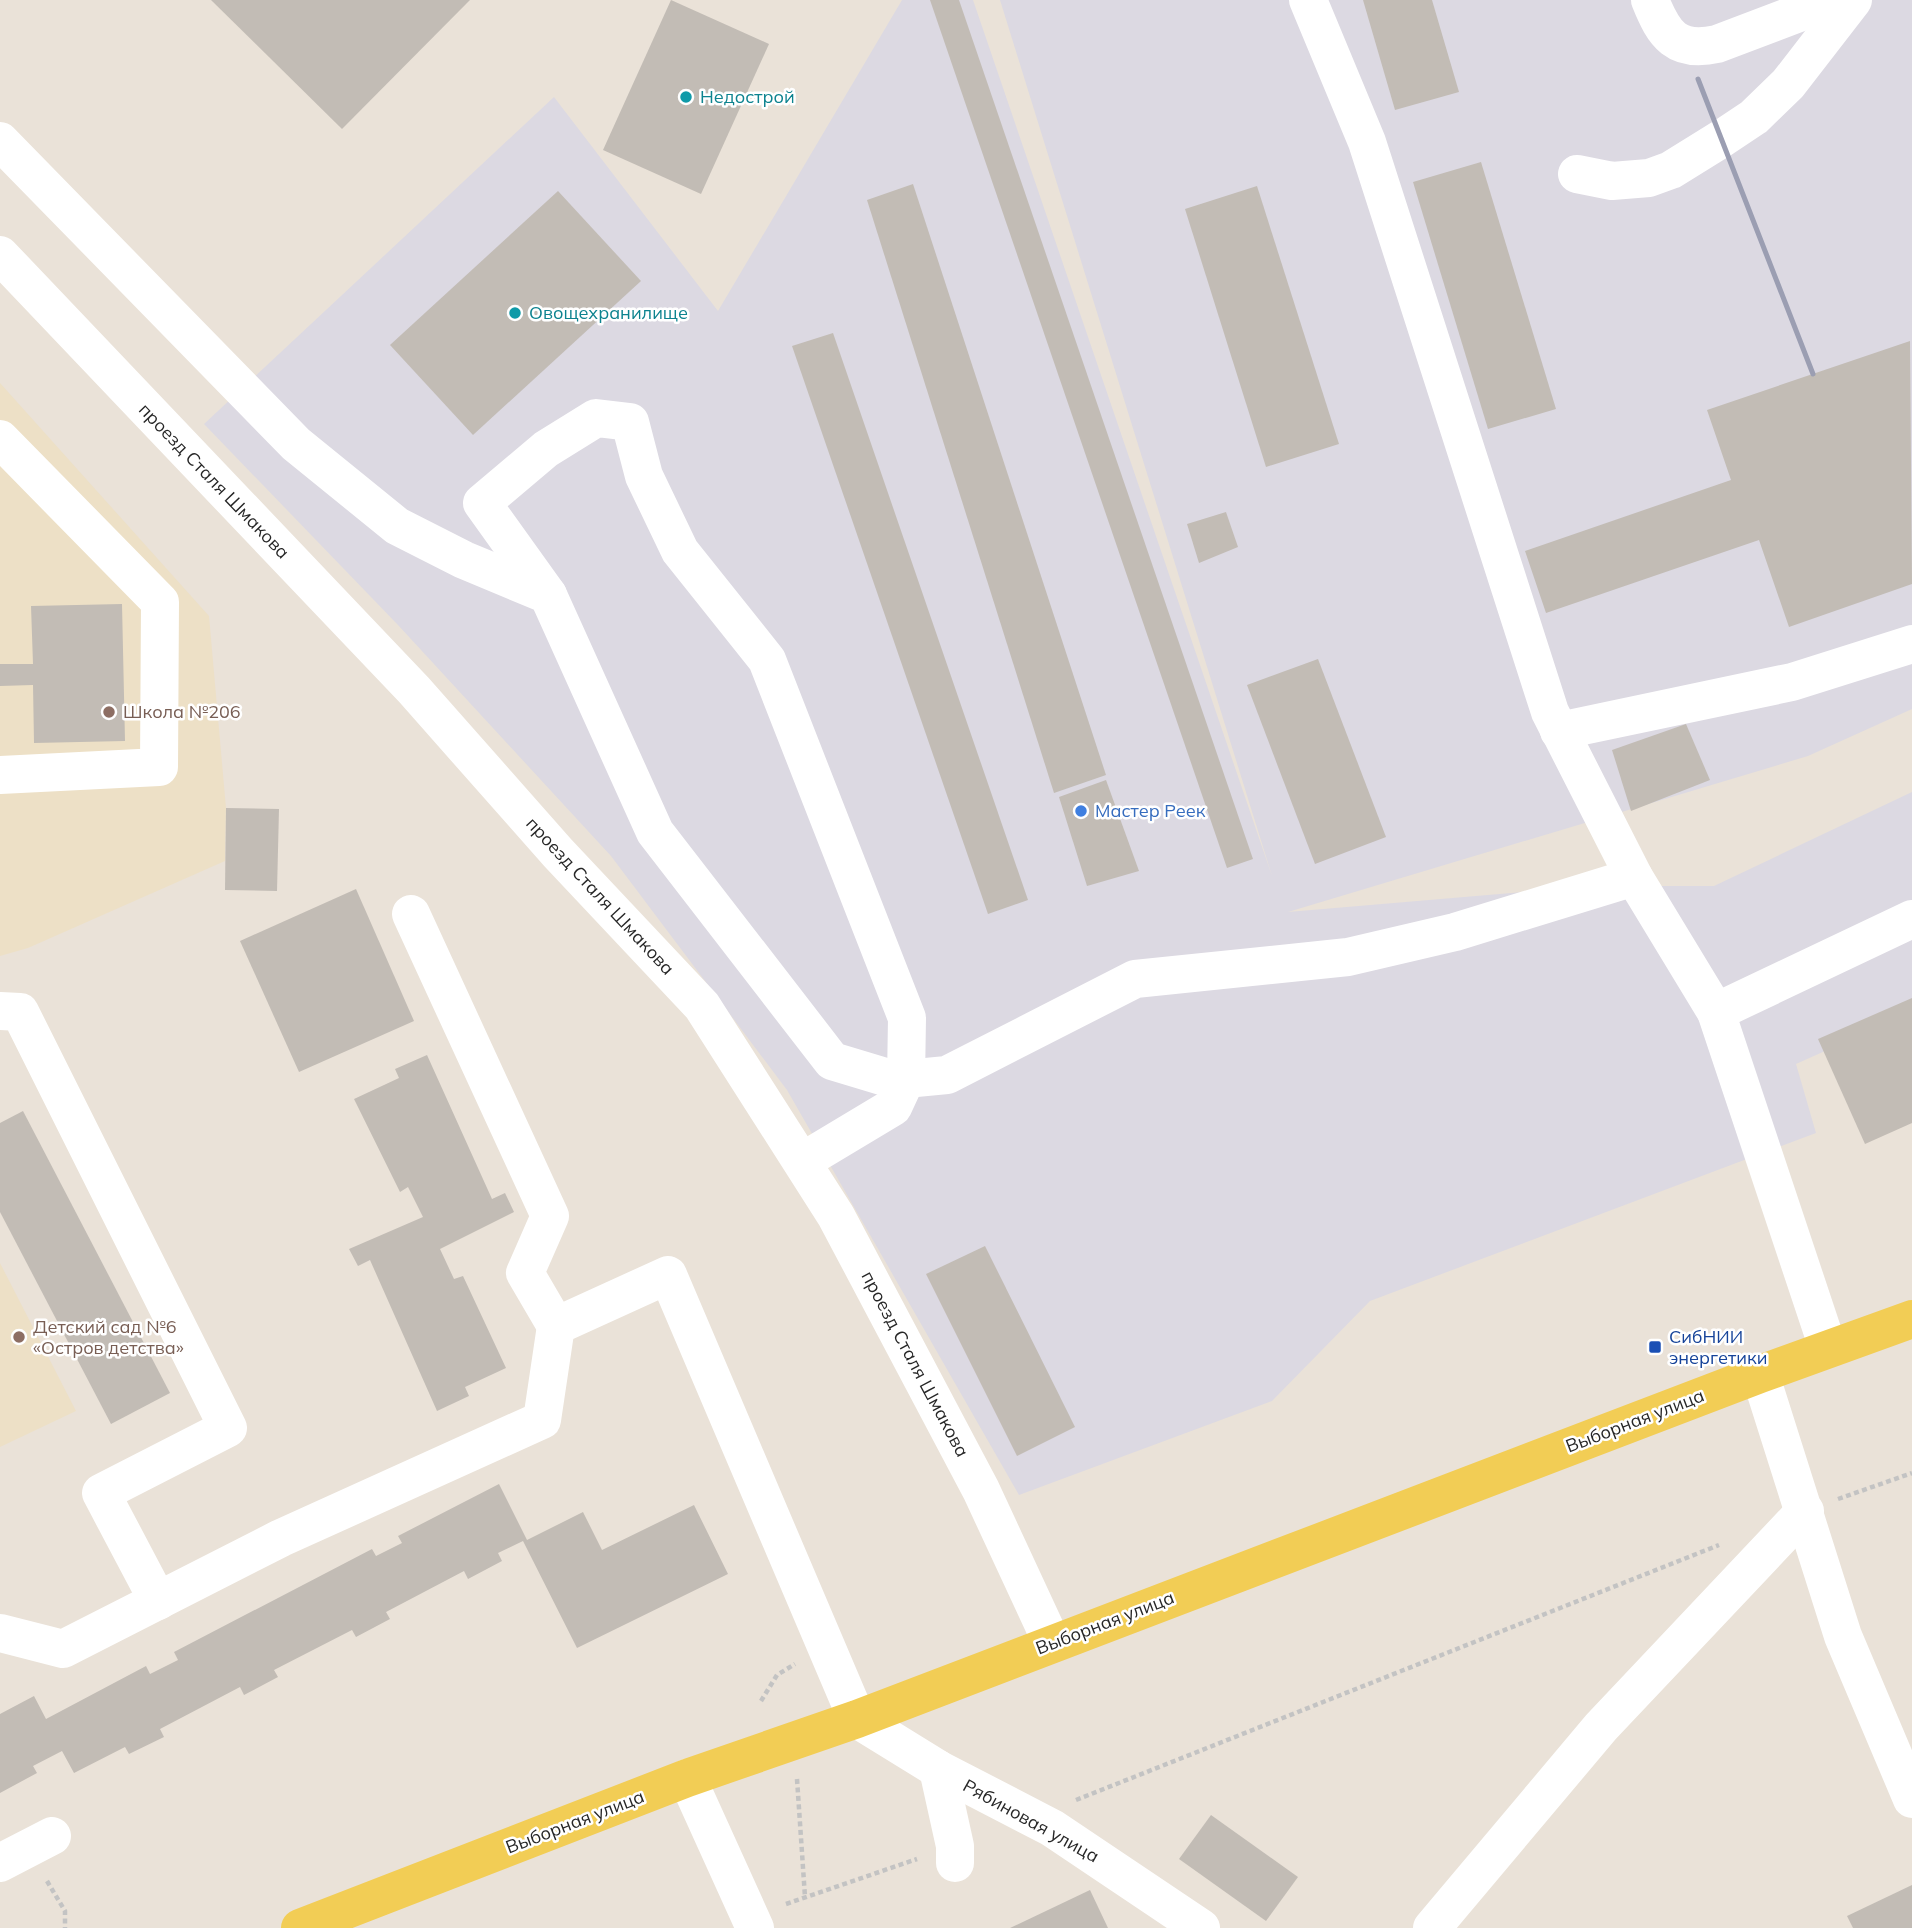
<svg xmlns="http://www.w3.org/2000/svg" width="1912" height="1928" viewBox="0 0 1912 1928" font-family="Mulish,sans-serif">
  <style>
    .industrial { fill: #dcd9e2 }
    .education { fill: #ede0c6 }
    .building { fill: #c2bcb5 }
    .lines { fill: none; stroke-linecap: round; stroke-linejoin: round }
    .path { stroke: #c3c3c3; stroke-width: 4.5; stroke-dasharray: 5 3.5; stroke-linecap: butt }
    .minor { stroke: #fff; stroke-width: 38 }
    .major { stroke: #f2cd55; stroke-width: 38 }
    .rail { stroke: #9b9eb2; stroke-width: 5 }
    .culture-dot { fill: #0f9aa8; stroke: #fff; stroke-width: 2.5 }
    .education-dot { fill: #8d6e63; stroke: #fff; stroke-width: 2.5 }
    .shop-dot { fill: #3f7fe0; stroke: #fff; stroke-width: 2.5 }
    .transit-dot { fill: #1a4fb4; stroke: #fff; stroke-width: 2.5 }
    .labels { text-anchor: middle; stroke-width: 5; stroke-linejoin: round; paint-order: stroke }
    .culture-label { font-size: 18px; fill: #0d838f; stroke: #fff; text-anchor: start }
    .street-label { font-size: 18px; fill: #272727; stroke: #fff }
    .education-label { font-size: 18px; fill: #785e54; stroke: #fff; text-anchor: start }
    .shop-label { font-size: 18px; fill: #366cbe; stroke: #fff; text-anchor: start }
    .transit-label { font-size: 18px; fill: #164399; stroke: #fff; text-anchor: start }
  </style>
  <rect width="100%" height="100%" fill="#eae2d8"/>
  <polygon class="industrial" points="902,0 973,0 1272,876 1000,0 1912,0 1912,709 1808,756 1288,912 1592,886 1714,886 1912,792 1912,1012 1796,1064 1816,1133 1370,1301 1272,1401 1019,1495 787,1090 611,856 398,625 204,424 554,97 718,311"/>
  <g class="education">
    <polygon points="0,383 209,616 226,808 225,861 28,948 0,956"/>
    <polygon points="0,1263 76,1411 0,1447"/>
  </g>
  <g class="building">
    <polygon points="211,0 470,0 342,129"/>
    <polygon points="671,0 769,44 701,194 603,150"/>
    <polygon points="930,0 959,0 1253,859 1227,868"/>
    <polygon points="1363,0 1432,0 1459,92 1395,110"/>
    <polygon points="1481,162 1556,409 1488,429 1413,182"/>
    <polygon points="913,184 1106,775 1054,793 867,200"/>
    <polygon points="1257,186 1339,444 1266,467 1185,209"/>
    <polygon points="558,191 641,281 473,435 390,345"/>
    <polygon points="833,333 1028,900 988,914 792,346"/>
    <polygon points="1910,341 1912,584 1789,627 1759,540 1546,613 1525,551 1731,480 1707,410"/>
    <polygon points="1226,512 1238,547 1199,563 1187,524"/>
    <polygon points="122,604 125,741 34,743 33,685 0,686 0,664 33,664 31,606"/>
    <polygon points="1318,659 1386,837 1315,864 1247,685"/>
    <polygon points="1686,724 1710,780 1631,811 1612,750"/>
    <polygon points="1106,780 1139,871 1087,886 1059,797"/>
    <polygon points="226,808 279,809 277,891 225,890"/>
    <polygon points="356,889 414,1021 299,1072 240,941"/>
    <polygon points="1912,998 1912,1123 1865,1144 1818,1039"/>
    <polygon points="427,1055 492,1199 505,1193 514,1212 440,1249 454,1279 463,1276 506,1368 465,1387 469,1396 437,1411 370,1260 358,1266 349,1249 423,1217 408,1187 400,1192 354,1099 399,1078 395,1069"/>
    <polygon points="23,1111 170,1393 111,1424 0,1212 0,1123"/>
    <polygon points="985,1246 1075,1427 1017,1456 926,1274"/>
    <polygon points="499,1484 527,1540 583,1512 602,1550 694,1505 728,1574 577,1648 523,1541 498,1553 502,1561 468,1579 464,1571 386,1612 390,1619 356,1637 352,1630 274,1670 278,1677 244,1695 240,1687 160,1729 164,1737 129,1754 125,1747 74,1773 62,1751 33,1766 37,1773 0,1793 0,1714 34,1696 46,1719 146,1666 150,1674 178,1660 174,1652 372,1549 376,1556 402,1543 398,1536"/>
    <polygon points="1211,1815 1298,1877 1266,1921 1179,1859"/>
    <polygon points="1912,1885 1912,1928 1853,1928 1847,1916"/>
    <polygon points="1090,1890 1108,1928 1010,1928"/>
  </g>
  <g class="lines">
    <g class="path">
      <polyline points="1838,1499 1912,1473"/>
      <polyline points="761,1701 777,1675 795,1664"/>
      <polyline points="797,1779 805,1897"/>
      <polyline points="1076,1800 1719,1545"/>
      <polyline points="47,1881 65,1911 65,1928"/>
      <polyline points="786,1904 917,1859"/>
    </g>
    <g class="minor">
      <polyline points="1308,0 1367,142 1550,712 1634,877 1716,1012 1828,1348"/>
      <path d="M1650,0C1664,35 1676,53 1717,44L1833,0"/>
      <polyline points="0,141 296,444 397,526 464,560 548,595 655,832 832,1061 895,1080 947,1075 1135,979 1348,957 1455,932 1634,877"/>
      <polyline points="1577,174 1612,181 1649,178 1671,170 1721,139 1754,117 1788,84 1853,0"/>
      <polyline points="0,255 414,690 558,853 702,1006 836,1216 981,1490 1052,1643"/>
      <polyline points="0,439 160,602 159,767 0,775"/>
      <polyline points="548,595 482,503 546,449 596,418 630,422 644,476 680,551 767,660 907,1018 906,1079 893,1107 803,1161"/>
      <polyline points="1559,731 1792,682 1912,644"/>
      <polyline points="411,914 550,1216 525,1273 556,1326"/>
      <polyline points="0,1011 20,1012 228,1428 101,1493 158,1601"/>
      <polyline points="1716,1012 1912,919"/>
      <polyline points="1760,1374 1843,1636 1912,1799"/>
      <polyline points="0,1633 63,1649 281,1538 542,1420 556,1326 668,1275 857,1719 938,1769 1052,1828 1201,1928"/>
      <polyline points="938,1769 955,1846 955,1863"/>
      <polyline points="687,1778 755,1928"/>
      <polyline points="0,1863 52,1836"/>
      <polyline points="1432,1928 1601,1727 1805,1511"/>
    </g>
    <polyline class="major" points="300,1928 687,1778 857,1719 1760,1374 1912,1319"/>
    <polyline class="rail" points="1698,79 1813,374"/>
  </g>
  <g class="culture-dot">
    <circle cx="686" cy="97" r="7"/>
    <circle cx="515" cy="313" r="7"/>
  </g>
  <g class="education-dot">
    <circle cx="109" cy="712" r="7"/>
    <circle cx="19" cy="1337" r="7"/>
  </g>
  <circle class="shop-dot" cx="1081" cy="811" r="7"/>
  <rect class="transit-dot" x="1648" y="1340" width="14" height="14" rx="3.5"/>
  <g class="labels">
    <g class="culture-label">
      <text x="700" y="103">Недострой</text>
      <text x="529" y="319">Овощехранилище</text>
    </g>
    <g class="street-label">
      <text transform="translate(214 481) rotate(46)" y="6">проезд Сталя Шмакова</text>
      <text transform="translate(600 896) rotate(47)" y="6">проезд Сталя Шмакова</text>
      <text transform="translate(915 1364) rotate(62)" y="6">проезд Сталя Шмакова</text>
      <text transform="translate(1635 1421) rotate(-21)" y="6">Выборная улица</text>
      <text transform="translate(1105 1623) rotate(-21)" y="6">Выборная улица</text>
      <text transform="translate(1031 1821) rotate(29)" y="6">Рябиновая улица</text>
      <text transform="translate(575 1822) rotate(-21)" y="6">Выборная улица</text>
    </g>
    <g class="education-label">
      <text x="123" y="718">Школа №206</text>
      <text x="33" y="1333">Детский сад №6<tspan x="33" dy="21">«Остров детства»</tspan></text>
    </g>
    <g class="shop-label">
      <text x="1095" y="817">Мастер Реек</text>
    </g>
    <g class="transit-label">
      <text x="1669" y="1343">СибНИИ<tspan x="1669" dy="21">энергетики</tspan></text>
    </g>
  </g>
</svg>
